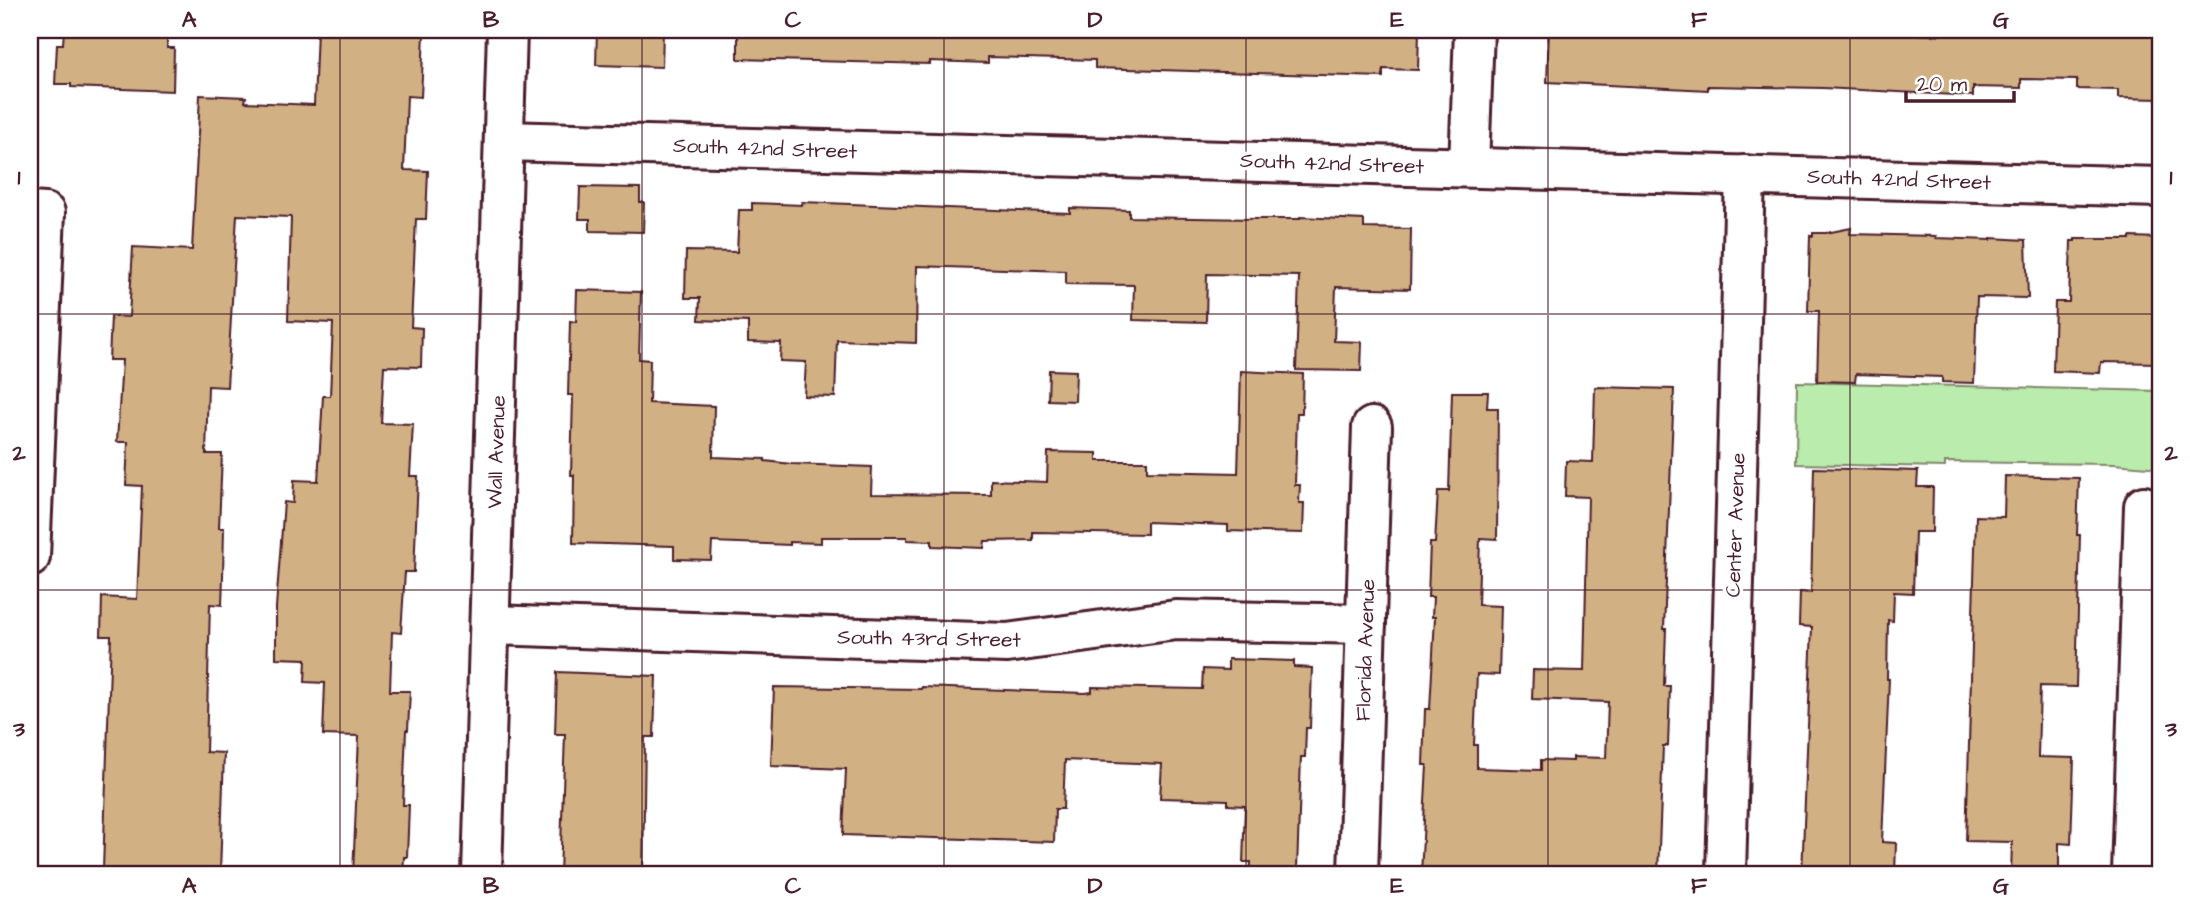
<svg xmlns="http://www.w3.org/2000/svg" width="2190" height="904" viewBox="0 0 2190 904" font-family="'Architects Daughter',sans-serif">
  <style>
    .green { fill: #b9ecad; stroke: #82866c; stroke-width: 2 }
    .building { fill: #d1b084; stroke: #4a1f2b; stroke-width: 2 }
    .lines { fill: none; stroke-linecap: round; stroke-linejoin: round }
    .minor-casing { stroke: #4a1f2b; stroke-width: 44 }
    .minor { stroke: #fff; stroke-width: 38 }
    .grid { fill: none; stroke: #4a1f2b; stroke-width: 2; stroke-opacity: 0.55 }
    .labels { text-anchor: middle; stroke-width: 7; stroke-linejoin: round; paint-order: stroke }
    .street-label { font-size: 21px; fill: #4a1f2b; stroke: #fff }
    .neatline { fill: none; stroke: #4a1f2b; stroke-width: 2.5 }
    .grid-label { font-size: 23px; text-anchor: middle; font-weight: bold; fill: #4a1f2b }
  </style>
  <rect width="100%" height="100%" fill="#fff"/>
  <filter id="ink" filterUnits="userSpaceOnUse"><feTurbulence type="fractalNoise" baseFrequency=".0143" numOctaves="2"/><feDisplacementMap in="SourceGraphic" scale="14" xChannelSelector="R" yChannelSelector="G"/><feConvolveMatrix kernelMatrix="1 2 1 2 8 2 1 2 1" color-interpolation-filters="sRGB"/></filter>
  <g filter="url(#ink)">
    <polygon class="green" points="1797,382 2160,391 2160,468 2113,464 1945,462 1945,467 1796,464"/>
    <g class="building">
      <polygon points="64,30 167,30 167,48 174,48 173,91 71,87 71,84 55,84 57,44 63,44"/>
      <polygon points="317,30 424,34 421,97 407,96 404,170 428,171 426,219 416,219 411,327 422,328 421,367 384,366 381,423 413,424 410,476 418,476 414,572 405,572 401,633 392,632 390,691 410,691 408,730 406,730 403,805 409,805 407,857 404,857 403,874 353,874 359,736 323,735 325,683 305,682 306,659 276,658 276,607 284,502 293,503 294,480 318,481 323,396 330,396 333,323 288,321 291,217 237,215 227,387 208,386 206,454 222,454 219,528 224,528 223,576 222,605 210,604 206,752 224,753 220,874 154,874 155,871 103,869 111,636 101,636 102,597 137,599 142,486 126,485 128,442 117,442 122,360 109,360 111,316 129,317 133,247 192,250 200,95 246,97 245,102 314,105"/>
      <polygon points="597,30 663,30 662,67 596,65"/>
      <polygon points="738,30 1419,30 1418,70 1383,69 1383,77 1095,68 1095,60 988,57 988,63 930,61 930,64 738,59"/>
      <polygon points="1549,30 1880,30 1880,33 1938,35 1938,30 2160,30 2160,99 2118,98 2118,90 2077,89 2077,80 2021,79 2021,88 1973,87 1973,96 1823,88 1708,86 1708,90 1547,82"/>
      <polygon points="580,187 640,188 640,202 644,202 643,232 590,231 590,219 579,219"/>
      <polygon points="802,202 1070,213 1070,208 1129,210 1129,217 1257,219 1300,219 1300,217 1364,220 1364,228 1411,229 1410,289 1336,287 1334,341 1362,342 1361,371 1296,370 1299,276 1207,274 1206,322 1133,320 1134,285 1066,284 1066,271 917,266 916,343 837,340 835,397 804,396 806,362 780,361 781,343 748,342 748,322 699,320 700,298 685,298 686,251 737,252 739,210 752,210 752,203 802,205"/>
      <polygon points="1851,228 1850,234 1936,236 1936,238 1991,240 1991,238 2026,240 2028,298 1977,297 1974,383 1942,382 1942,377 1856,374 1855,382 1817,381 1819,311 1808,311 1810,235 1813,236 1813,233 1826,233"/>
      <polygon points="2130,237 2160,238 2160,363 2101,362 2100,373 2053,371 2055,302 2069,302 2071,241 2075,241 2075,239 2130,239"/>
      <polygon points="577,290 641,292 639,359 650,360 649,403 714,406 713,457 765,459 765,461 792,464 872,467 871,494 991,495 991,480 1047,482 1048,452 1097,453 1097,461 1147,461 1147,471 1238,473 1241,371 1303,374 1302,413 1297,413 1295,485 1300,485 1299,503 1304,503 1303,533 1228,531 1228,525 1147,522 1147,534 1033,532 1033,540 985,541 984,548 932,546 932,541 907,540 907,537 821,537 821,543 790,542 790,545 712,542 711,560 674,559 674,546 573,543 574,475 571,475 573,395 568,395 570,321 576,322"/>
      <polygon points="1049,370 1076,371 1075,401 1048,400"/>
      <polygon points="1595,387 1674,389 1664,629 1666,629 1664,686 1670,686 1668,746 1663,746 1658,874 1600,874 1600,869 1548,868 1548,874 1421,874 1427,765 1423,765 1425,709 1430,709 1435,617 1432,617 1433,597 1428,597 1430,543 1435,543 1438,491 1449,491 1452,392 1488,392 1487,408 1498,408 1497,539 1480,538 1478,605 1501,606 1499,675 1477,674 1474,745 1477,745 1477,768 1541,770 1541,760 1573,761 1573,757 1606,758 1608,702 1532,699 1533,670 1584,671 1588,497 1565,496 1566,461 1593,462"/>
      <polygon points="1814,468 1918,471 1917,487 1933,487 1932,532 1915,532 1913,593 1894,592 1893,621 1888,620 1887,679 1889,679 1882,842 1896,843 1895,874 1802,874 1812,627 1799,626 1800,592 1811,593"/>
      <polygon points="2005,476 2079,478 2077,535 2080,535 2076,687 2040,686 2038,757 2074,758 2071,844 2059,843 2059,874 2011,874 2012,842 1966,841 1976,516 2004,517"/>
      <polygon points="1228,659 1294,661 1294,667 1312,668 1310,728 1306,728 1305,757 1301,757 1297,869 1294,869 1294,874 1250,874 1251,862 1243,862 1245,806 1228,805 1228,800 1160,798 1162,764 1065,760 1063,809 1055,809 1054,842 843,835 846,769 771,766 774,687 921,689 922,687 1085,693 1092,692 1092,687 1202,689 1203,669 1228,670"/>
      <polygon points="557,672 656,676 654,737 645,737 643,874 560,874 565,734 555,734"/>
    </g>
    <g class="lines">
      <g class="minor-casing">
        <g id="minor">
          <polyline points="504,141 2160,187"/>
          <polyline points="1469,167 1474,30"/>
          <polyline points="30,212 45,213 30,557"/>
          <polyline points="491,625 1007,643 1176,620 1366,624"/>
          <polyline points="482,874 507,30"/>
          <polyline points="1358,874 1372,427"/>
          <polyline points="1726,874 1745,175"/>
          <polyline points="2132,874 2144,506"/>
        </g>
      </g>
      <use href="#minor" class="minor"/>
    </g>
  </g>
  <path class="grid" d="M340,30V874M642,30V874M944,30V874M1246,30V874M1548,30V874M1850,30V874M30,314H2160M30,590H2160"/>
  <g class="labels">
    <g class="street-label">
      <text transform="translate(765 148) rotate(2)" y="7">South 42nd Street</text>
      <text transform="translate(1332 163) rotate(2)" y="7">South 42nd Street</text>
      <text transform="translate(1899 179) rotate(2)" y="7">South 42nd Street</text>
      <text transform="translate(496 452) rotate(-88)" y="7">Wall Avenue</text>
      <text transform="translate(1735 525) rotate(-88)" y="7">Center Avenue</text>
      <text transform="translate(929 638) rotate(1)" y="7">South 43rd Street</text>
      <text transform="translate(1365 650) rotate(-88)" y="7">Florida Avenue</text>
    </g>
  </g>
  <rect width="2190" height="904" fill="none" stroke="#fff" stroke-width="77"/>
  <path d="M1906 91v10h108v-10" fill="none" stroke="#4a1f2b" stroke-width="3.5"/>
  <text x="1917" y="91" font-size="21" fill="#4a1f2b" stroke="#ffffff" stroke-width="5" paint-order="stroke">20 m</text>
  <rect x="38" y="38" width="2114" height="828" class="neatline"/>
  <g class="grid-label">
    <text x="189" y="27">A</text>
    <text x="491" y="27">B</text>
    <text x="793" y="27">C</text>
    <text x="1095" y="27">D</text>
    <text x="1397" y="27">E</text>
    <text x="1699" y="27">F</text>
    <text x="2001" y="27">G</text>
    <text x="19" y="184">1</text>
    <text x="2171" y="184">1</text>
    <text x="19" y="460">2</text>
    <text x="2171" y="460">2</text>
    <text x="19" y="736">3</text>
    <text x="2171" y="736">3</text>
    <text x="189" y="893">A</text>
    <text x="491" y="893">B</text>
    <text x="793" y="893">C</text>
    <text x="1095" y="893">D</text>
    <text x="1397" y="893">E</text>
    <text x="1699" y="893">F</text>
    <text x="2001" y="893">G</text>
  </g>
</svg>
